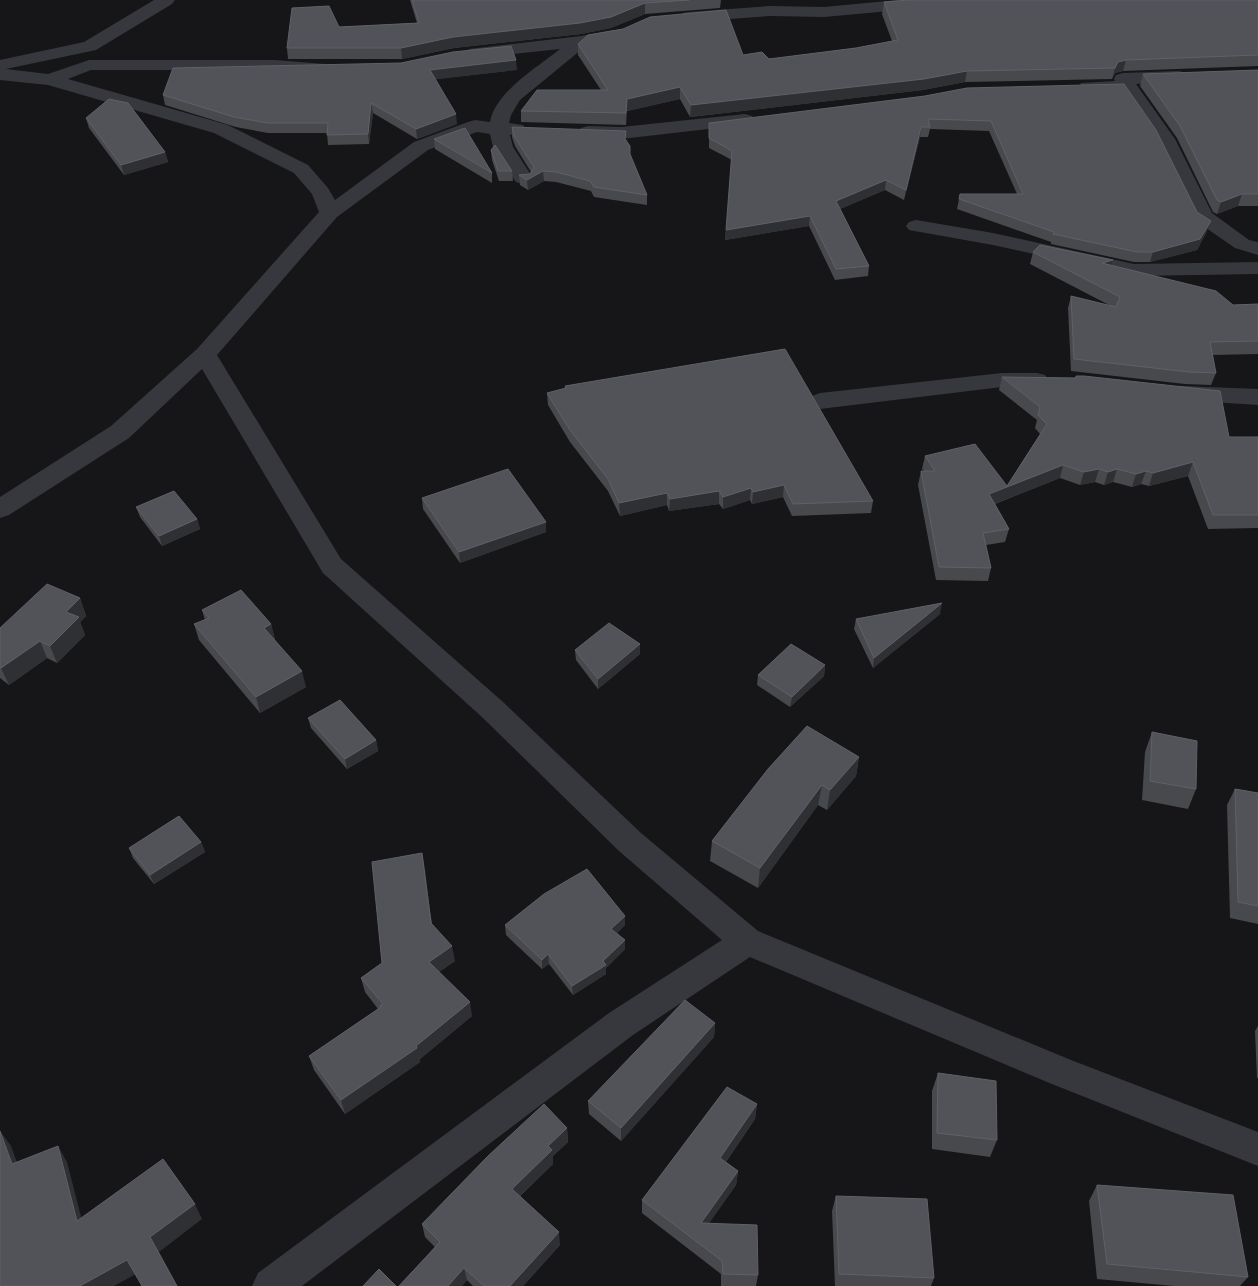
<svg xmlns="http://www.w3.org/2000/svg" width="1258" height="1286" viewBox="0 0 1258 1286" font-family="'Exo 2',sans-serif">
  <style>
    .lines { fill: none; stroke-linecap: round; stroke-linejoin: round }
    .street { fill: #37383d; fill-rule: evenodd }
    .wall { fill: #47494d }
    .shaded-wall { fill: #2f3033 }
    .building { fill: #525359; stroke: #5f6168 }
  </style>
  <rect width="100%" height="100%" fill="#161618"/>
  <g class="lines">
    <g class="street">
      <path d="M154,0H175L172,4L96,50L6,69L48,74L89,60H275L325,64L328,68L325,72L319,74L275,70H91L68,79L228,125L308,165L328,188L335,200L414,142L468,122L475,120L490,122C495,92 538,67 560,49L475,58L469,57L466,53L469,49L581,36L614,30L620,31L623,35L620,39L587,45L520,100L511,115L509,123L523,125L526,129L523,133L510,135L513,147L533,178L530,182L523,184L516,182L493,147L490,134L477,132L428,150L337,217L217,355L341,559L503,702L641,833L758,931L1071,1060L1258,1132V1166L1047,1082L750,957L633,1035L302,1286H252L258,1273L609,1013L722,940L619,851L483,718L323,573L202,369L129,438L9,515L0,518V497L111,426L197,349L319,212L312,194L294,173L214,133L48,85L0,80V60L84,42Z"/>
      <polygon points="898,0 950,0 947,4 933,7 824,17 770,16 689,22 683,21 680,17 683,13 689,12 770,6 824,7"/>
      <polygon points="1179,71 1186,73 1188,77 1186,81 1136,84 1175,139 1212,213 1249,240 1258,242 1258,255 1235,248 1196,221 1155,139 1123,92 1088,93 1081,91 1079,87 1081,83 1115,81 1114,79 1116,75 1123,73"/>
      <polygon points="745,114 752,116 755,120 752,124 621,139 581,136 578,132 581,128 588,126 621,127"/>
      <polygon points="916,220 993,233 1134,264 1258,262 1258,274 1134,276 993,245 909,230 906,226 909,222"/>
      <polygon points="1002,373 1037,373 1045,375 1049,380 1045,385 1037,387 1002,387 820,409 812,406 808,401 812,396 820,393"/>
      <polygon points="1182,386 1258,389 1258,405 1182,400 1174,398 1170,393 1174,388"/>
    </g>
  </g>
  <g class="wall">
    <polygon points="410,0 721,0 720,8 645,14 611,28 581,34 454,48 402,59 288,59 287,48 339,27 417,23"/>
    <polygon points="1258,0 1258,66 1123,71 1115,73 1112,79 965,82 923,90 690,117 680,99 627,111 626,125 521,122 521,111 601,90 578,55 578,44 743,55 769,59 856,48 892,41 882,14 884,2"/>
    <polygon points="517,70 435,79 457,124 417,139 373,113 369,144 328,145 327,133 268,133 236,127 165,105 163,95"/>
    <polygon points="1258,70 1258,206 1238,206 1217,214 1213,212 1177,138 1140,86 1143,74"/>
    <polygon points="967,88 1207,231 1197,250 1150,262 1134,262 1051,244 1051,242 957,209 960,194 1017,194 989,131 930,129 928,137 920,137 904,200 885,190 840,209 869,266 868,276 835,280 809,226 725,240 732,160 709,148 709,123 925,96"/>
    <polygon points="86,118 165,152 168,162 124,175 89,128"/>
    <polygon points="512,127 626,139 630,155 647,195 647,205 594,197 591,191 556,182 544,181 528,190 520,185 519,175 530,174 531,172 515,146 512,137"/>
    <polygon points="434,139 492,173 492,183 435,149"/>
    <polygon points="491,150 512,171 513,181 499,181 492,160"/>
    <polygon points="1033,252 1113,260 1111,266 1233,305 1258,304 1258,354 1212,355 1216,373 1211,385 1185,384 1071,371 1068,308 1071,296 1111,306 1030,264"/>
    <polygon points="1076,376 1229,437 1258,437 1258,528 1208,529 1188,476 1149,486 1141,484 1132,487 1113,482 1104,485 1095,482 1080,485 1060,478 995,504 1009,529 1005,542 986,545 991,568 988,581 936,580 918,485 921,471 924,471 922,469 925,456 1007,486 1040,434 1035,428 1037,420 999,390 1002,377 1075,378"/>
    <polygon points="565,386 873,501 871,513 792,516 783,497 752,504 750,500 723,509 719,504 669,511 667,505 620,516 608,491 570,442 548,405 547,393 565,389"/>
    <polygon points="422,498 546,532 460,563 423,509"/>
    <polygon points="136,507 197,519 200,529 162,546 140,517"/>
    <polygon points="80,598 86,616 80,622 85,635 57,663 47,658 9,685 0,678 0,628"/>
    <polygon points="202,610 271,624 275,640 306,687 260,713 199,640 194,624 205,620"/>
    <polygon points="940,614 873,668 854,629 856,619"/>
    <polygon points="575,650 640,654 598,689 576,660"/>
    <polygon points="825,665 824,676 790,707 757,685 758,675"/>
    <polygon points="308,718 376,740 378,751 347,769 311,728"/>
    <polygon points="1152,732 1196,789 1188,809 1142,800 1145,752"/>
    <polygon points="859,757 856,776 827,810 818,805 758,888 710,861 712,841"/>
    <polygon points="1235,789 1258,793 1258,924 1230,918 1227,805"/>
    <polygon points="201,842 205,852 154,884 133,858 129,848"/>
    <polygon points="422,853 432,924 455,961 439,972 472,1016 420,1059 420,1062 345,1114 314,1070 309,1056 378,1009 365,992 361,978 382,963"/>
    <polygon points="625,916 625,925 617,933 625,940 625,949 606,968 606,974 573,995 549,964 542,969 506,935 505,925"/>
    <polygon points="715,1023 714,1037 621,1141 589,1114 588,1101"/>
    <polygon points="1258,1026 1258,1078 1257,1078 1255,1031"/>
    <polygon points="938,1073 997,1140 990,1157 932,1149 932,1091"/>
    <polygon points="757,1104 755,1119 726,1162 738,1171 736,1185 709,1223 758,1275 756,1286 721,1286 721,1274 642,1213 642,1200"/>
    <polygon points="567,1128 568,1142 553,1156 553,1164 520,1196 560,1245 523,1286 473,1286 467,1280 462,1286 399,1286 435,1247 425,1237 422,1224"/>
    <polygon points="1097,1185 1248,1277 1240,1286 1174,1286 1097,1279 1089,1201"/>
    <polygon points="836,1196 934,1278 931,1286 835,1286 832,1211"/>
  </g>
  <g class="shaded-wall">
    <polygon points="645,3 645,14 611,28 581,34 454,48 402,59 401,48 453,37"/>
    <polygon points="516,60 517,70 431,80 430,70"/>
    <polygon points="1126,60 1123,71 1115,73 1112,79 1115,68 1118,62"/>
    <polygon points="967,71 965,82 923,90 690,117 691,105"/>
    <polygon points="680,87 680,99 627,111 626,125 627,99"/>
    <polygon points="371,103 373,113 369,144 368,134"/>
    <polygon points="456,114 457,124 417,139 416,129"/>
    <polygon points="921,127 920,137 904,200 906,190"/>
    <polygon points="165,152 168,162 124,175 121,165"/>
    <polygon points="543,171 544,181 528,190 527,180"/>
    <polygon points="886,180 885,190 835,211 836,201"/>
    <polygon points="1242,194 1238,206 1217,214 1221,202"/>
    <polygon points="810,216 809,226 725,240 726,230"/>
    <polygon points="1211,221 1207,231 1197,250 1150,262 1153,252"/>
    <polygon points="1113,260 1110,273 1102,263"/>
    <polygon points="1193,462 1188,476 1149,486 1153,473"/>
    <polygon points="1063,465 1060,478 986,507 989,494"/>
    <polygon points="1099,469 1095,482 1080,485 1084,472"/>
    <polygon points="1117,469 1113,482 1104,485 1108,472"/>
    <polygon points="1146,471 1141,484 1132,487 1136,474"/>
    <polygon points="784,485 783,497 752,504 753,492"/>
    <polygon points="751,488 750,500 723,509 723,497"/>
    <polygon points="719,491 719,504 669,511 670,499"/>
    <polygon points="667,493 667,505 620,516 619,503"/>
    <polygon points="197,519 200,529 162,546 159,536"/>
    <polygon points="546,522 546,532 460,563 459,552"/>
    <polygon points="80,598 86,616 80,622 85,635 57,663 50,646 66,612"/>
    <polygon points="942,603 940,614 873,668 874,658"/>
    <polygon points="271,624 275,640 268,644 264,628"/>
    <polygon points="40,641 47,658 9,685 1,668"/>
    <polygon points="640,644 640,654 598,689 598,679"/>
    <polygon points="825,665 824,676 790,707 792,697"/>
    <polygon points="302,671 306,687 260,713 256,697"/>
    <polygon points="376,740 378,751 347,769 345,759"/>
    <polygon points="859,757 856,776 827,810 830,790"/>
    <polygon points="822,785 818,805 758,888 760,868"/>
    <polygon points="201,842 205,852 154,884 150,875"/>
    <polygon points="422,853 425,869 433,938 431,923"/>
    <polygon points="625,916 625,925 611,938 611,929"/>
    <polygon points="625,940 625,949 606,968 606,974 573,995 572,986 603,961"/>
    <polygon points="452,946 455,961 432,977 429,962"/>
    <polygon points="548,954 549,964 542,969 542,960"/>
    <polygon points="470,1002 472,1016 420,1059 420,1062 345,1114 341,1100 416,1046"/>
    <polygon points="715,1023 714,1037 621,1141 621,1128"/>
    <polygon points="757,1104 755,1119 719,1172 720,1158"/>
    <polygon points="567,1128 568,1142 553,1156 553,1164 513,1202 512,1189 548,1146"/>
    <polygon points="0,1131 11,1146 23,1179 12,1164"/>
    <polygon points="58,1146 67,1162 86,1236 77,1221"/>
    <polygon points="738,1171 736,1185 700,1236 701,1223"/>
    <polygon points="195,1204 202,1219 159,1252 177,1286 150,1237"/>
    <polygon points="559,1232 560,1245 523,1286 510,1286"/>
    <polygon points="127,1260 136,1274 114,1286 80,1286"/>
    <polygon points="464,1268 467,1280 462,1286 448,1286"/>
  </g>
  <g class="building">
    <polygon points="412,0 689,0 645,3 611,17 580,23 453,37 401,48 287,48 292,8 329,6 339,27 419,23"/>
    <polygon points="909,0 1258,0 1258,55 1126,60 1118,62 1115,68 967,71 924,79 691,105 680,87 627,99 626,113 521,111 537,90 608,90 578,44 588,35 623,29 650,17 726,10 743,55 762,52 769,59 856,48 898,40 884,2"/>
    <polygon points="511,46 516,60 430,70 456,114 416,129 371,103 368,134 327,135 328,123 267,123 234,117 163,95 173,68 401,63 453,52"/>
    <polygon points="1258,70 1258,194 1242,194 1221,202 1217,200 1180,126 1143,74"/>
    <polygon points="1124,84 1156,130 1197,212 1211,221 1200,239 1153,252 1137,252 1053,234 1054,232 959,199 960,194 1023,194 991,121 928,119 930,127 921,127 906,190 886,180 836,201 869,266 836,269 810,216 726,230 732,151 709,138 709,123 925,96 967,88"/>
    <polygon points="109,99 128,103 165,152 121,165 86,118"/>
    <polygon points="512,127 626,131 625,139 630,146 630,154 647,195 594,187 590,181 556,172 543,171 527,180 519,175 530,174 534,167 514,136"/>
    <polygon points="465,128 492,173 434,139"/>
    <polygon points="495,145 512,171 498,171 491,150"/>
    <polygon points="1040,245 1113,260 1102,263 1216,291 1233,305 1258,304 1258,341 1210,342 1216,373 1189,372 1074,359 1071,296 1116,307 1120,297 1033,252"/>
    <polygon points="785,349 873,501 793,504 784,485 753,492 751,488 723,497 719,491 670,499 667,493 619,503 608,479 570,430 547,393 566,388 565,386"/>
    <polygon points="1076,376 1084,376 1220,391 1229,437 1258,437 1258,515 1213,515 1193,462 1153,473 1146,471 1136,474 1117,469 1108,472 1099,469 1084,472 1063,465 989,494 1009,529 983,533 991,568 939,567 921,471 935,471 925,456 975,444 1007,486 1047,424 1038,415 1040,407 1002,377 1076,378"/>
    <polygon points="508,469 546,522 459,552 422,498"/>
    <polygon points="174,491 197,519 159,536 136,507"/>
    <polygon points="47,584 80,598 66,612 79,617 50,646 40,641 1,668 0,668 0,628"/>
    <polygon points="241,590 271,624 264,628 302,671 256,697 194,624 209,618 202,610"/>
    <polygon points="942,603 874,658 856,619"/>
    <polygon points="609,623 640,644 598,679 575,650"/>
    <polygon points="791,644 825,665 792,697 758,675"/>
    <polygon points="340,700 376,740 345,759 308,718"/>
    <polygon points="807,726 859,757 830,790 822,785 760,868 712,841 768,769"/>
    <polygon points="1152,732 1197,741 1196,789 1150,781"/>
    <polygon points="1235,789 1258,793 1258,906 1238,902"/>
    <polygon points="179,816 201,842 150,875 129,848"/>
    <polygon points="422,853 431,923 452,946 429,962 470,1002 416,1046 417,1048 341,1100 309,1056 381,1007 380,1006 383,1004 361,978 382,963 372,862"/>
    <polygon points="587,869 625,916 611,929 625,940 603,961 606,965 572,986 548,954 542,960 505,925 544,894"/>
    <polygon points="685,1000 715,1023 621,1128 588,1101"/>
    <polygon points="938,1073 996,1081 997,1140 937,1133"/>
    <polygon points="727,1087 757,1104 720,1158 738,1171 701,1223 757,1225 758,1275 723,1274 722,1261 642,1200"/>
    <polygon points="544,1104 567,1128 548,1146 552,1150 512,1189 559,1232 510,1286 484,1286 464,1268 448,1286 399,1286 440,1242 422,1224 488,1156"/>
    <polygon points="0,1131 12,1164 58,1146 77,1221 163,1159 195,1204 150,1237 177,1286 142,1286 127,1260 80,1286 0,1286"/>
    <polygon points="1097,1185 1233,1195 1248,1277 1107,1264"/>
    <polygon points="836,1196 927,1199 934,1278 839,1274"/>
    <polygon points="379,1269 396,1286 363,1286"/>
  </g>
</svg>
